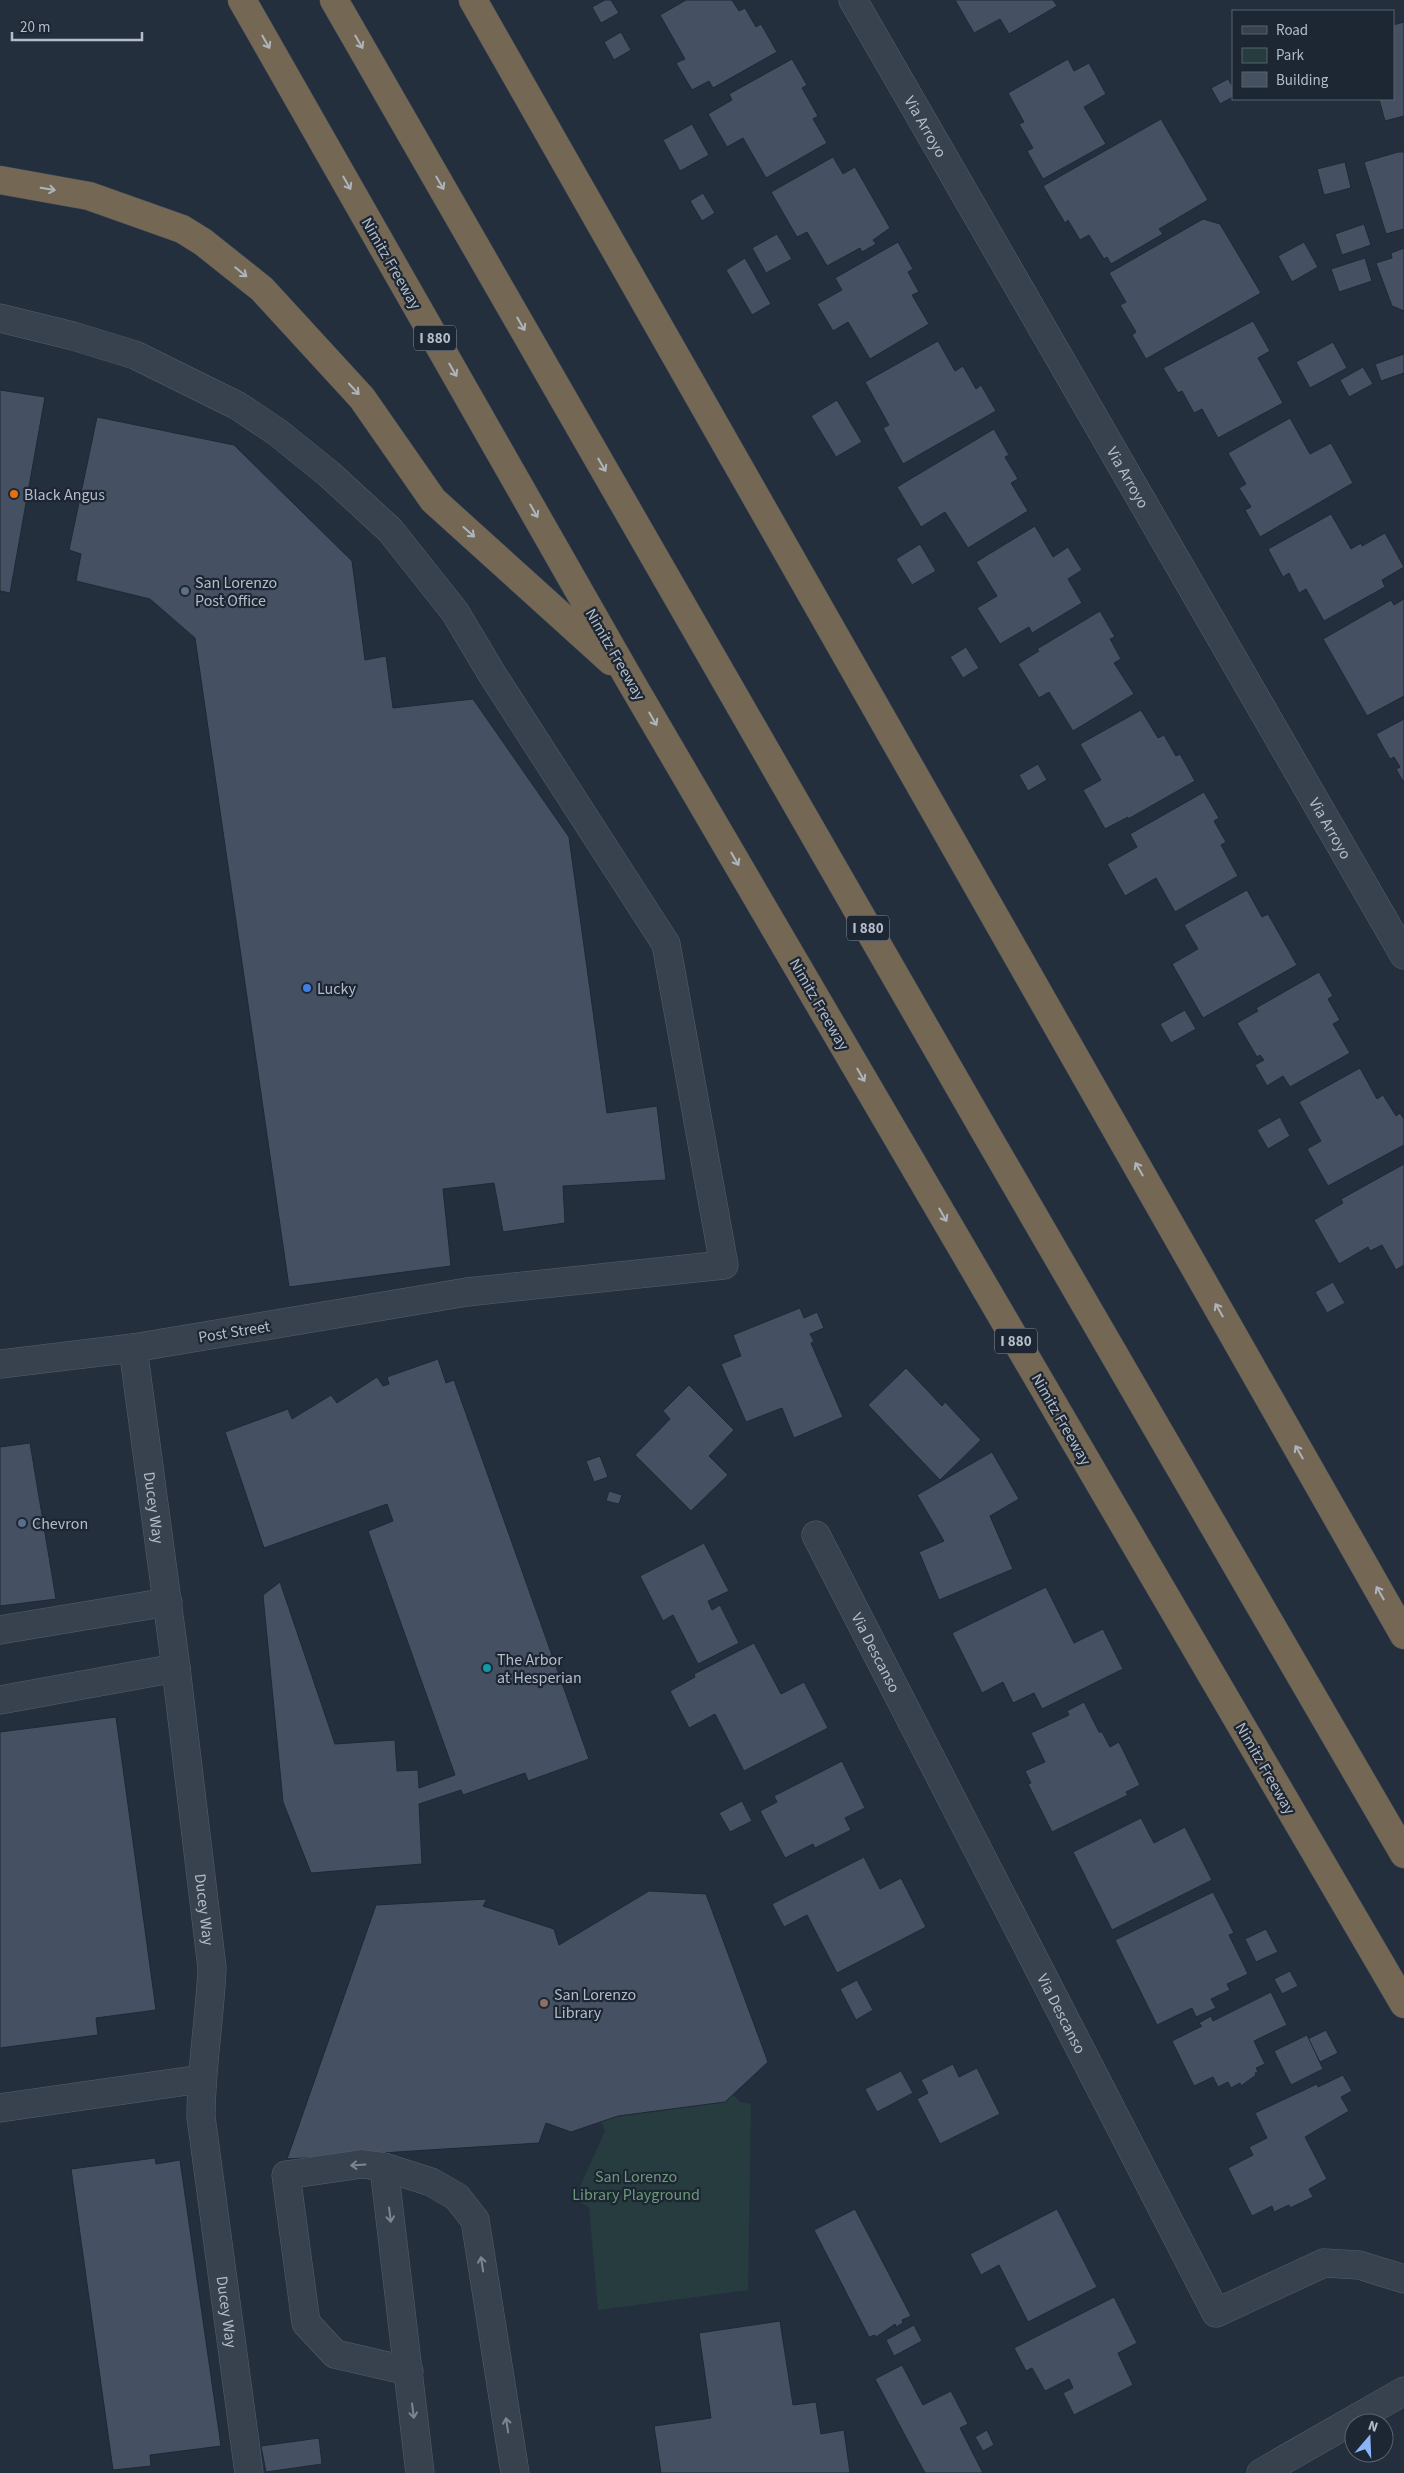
<svg xmlns="http://www.w3.org/2000/svg" width="1404" height="2473" viewBox="0 0 1404 2473" font-family="'Source Sans 3',sans-serif">
  <style>
    .green { fill: #263c3f }
    .building { fill: #455162; stroke: #1f2835 }
    .lines { fill: none; stroke-linecap: round; stroke-linejoin: round }
    .minor-casing { stroke: #565f6c; stroke-width: 29 }
    .highway-casing { stroke: #434c59; stroke-width: 29 }
    .minor { stroke: #38414e; stroke-width: 28 }
    .highway { stroke: #746855; stroke-width: 28 }
    .oneway { stroke: #aeb4bd }
    .oneway2 { stroke: #7c8592 }
    .food-dot { fill: #e8710a; stroke: #1d2633; stroke-width: 2 }
    .service-dot { fill: #5c6f8a; stroke: #1d2633; stroke-width: 2 }
    .shop-dot { fill: #3f7fe0; stroke: #1d2633; stroke-width: 2 }
    .culture-dot { fill: #0f9aa8; stroke: #1d2633; stroke-width: 2 }
    .education-dot { fill: #8d6e63; stroke: #1d2633; stroke-width: 2 }
    .labels { text-anchor: middle; stroke-width: 4.5; stroke-linejoin: round; paint-order: stroke }
    .shield { fill: #1d2633; stroke: #878f9c; stroke-width: 1 }
    .shield-label { font-size: 15px; font-weight: bold; fill: #b4bcc9 }
    .street-label { font-size: 16px; fill: #b4bcc9; stroke: #1d2633 }
    .poi-label { font-size: 16px; fill: #b4bcc9; stroke: #1d2633; text-anchor: start }
    .park-label { font-size: 16px; fill: #6b9a76; stroke: #1d2633 }
  </style>
  <rect width="100%" height="100%" fill="#242f3e"/>
  <polygon class="green" points="733,2094 740,2102 751,2104 748,2290 598,2310 589,2207 574,2200 605,2131 601,2121 618,2116 725,2102"/>
  <g class="building">
    <polygon points="605,0 611,0 619,13 601,23 592,7"/>
    <polygon points="686,0 732,0 739,11 745,8 756,27 761,24 777,52 713,88 709,81 692,90 676,63 685,59 660,15"/>
    <polygon points="955,0 1053,0 1057,6 1009,34 1000,19 974,33"/>
    <polygon points="1404,22 1404,116 1385,121 1379,99 1393,99 1393,25"/>
    <polygon points="621,32 631,50 614,60 604,42"/>
    <polygon points="792,59 807,85 802,88 818,116 813,119 827,143 766,178 743,138 727,147 708,114 732,100 729,94"/>
    <polygon points="1068,59 1074,71 1089,63 1106,94 1084,107 1106,144 1043,179 1027,151 1033,148 1019,124 1024,122 1008,93"/>
    <polygon points="1228,79 1233,87 1233,97 1220,104 1211,88"/>
    <polygon points="1161,119 1208,200 1159,229 1163,234 1111,264 1107,257 1104,259 1089,235 1080,240 1068,220 1065,223 1043,186"/>
    <polygon points="692,124 709,155 680,171 663,140"/>
    <polygon points="1398,152 1404,152 1404,229 1386,234 1364,162"/>
    <polygon points="833,157 843,174 855,167 890,228 873,240 876,244 862,252 860,248 827,266 807,232 797,237 771,192"/>
    <polygon points="1345,162 1351,188 1324,195 1317,169"/>
    <polygon points="703,193 715,213 702,221 690,201"/>
    <polygon points="1203,219 1220,224 1261,293 1146,359 1132,335 1136,332 1120,305 1126,302 1109,273"/>
    <polygon points="1364,224 1371,245 1342,255 1335,234"/>
    <polygon points="777,234 792,259 766,273 752,248"/>
    <polygon points="898,242 913,269 908,272 919,292 912,295 929,324 870,359 848,322 833,331 817,304 842,290 835,278"/>
    <polygon points="1304,242 1318,267 1292,282 1278,256"/>
    <polygon points="1404,248 1404,311 1392,306 1376,263 1392,258 1391,253"/>
    <polygon points="745,258 771,304 752,315 726,270"/>
    <polygon points="1365,258 1372,281 1339,292 1331,269"/>
    <polygon points="1253,321 1270,351 1258,358 1283,403 1218,438 1202,409 1194,413 1182,391 1178,393 1163,368"/>
    <polygon points="938,341 955,371 963,366 976,389 981,385 996,411 903,464 883,428 889,425 865,382"/>
    <polygon points="1333,342 1347,368 1310,388 1296,362"/>
    <polygon points="1404,354 1404,373 1381,381 1375,364"/>
    <polygon points="1363,367 1373,384 1349,397 1340,380"/>
    <polygon points="0,390 45,397 10,593 0,591"/>
    <polygon points="837,400 862,442 836,457 811,416"/>
    <polygon points="97,417 234,445 352,561 365,660 386,656 393,708 473,699 569,837 607,1113 657,1106 666,1180 563,1186 565,1223 503,1232 494,1183 443,1189 451,1266 289,1287 195,638 150,599 76,581 81,554 69,550"/>
    <polygon points="1290,418 1310,454 1331,443 1353,483 1260,537 1245,510 1251,507 1239,488 1246,484 1228,453"/>
    <polygon points="994,429 1009,455 1005,457 1018,479 1011,483 1028,511 968,548 945,512 921,527 897,487"/>
    <polygon points="1331,514 1351,549 1361,543 1362,546 1385,533 1404,567 1382,580 1385,587 1324,621 1306,589 1299,593 1289,573 1283,577 1268,549"/>
    <polygon points="1035,526 1053,557 1068,547 1082,570 1068,579 1082,603 1032,633 1029,627 1000,644 977,608 997,596 976,562"/>
    <polygon points="920,544 936,571 912,585 896,559"/>
    <polygon points="1404,599 1404,696 1367,716 1323,639 1391,600 1394,605"/>
    <polygon points="1100,611 1115,637 1110,639 1121,659 1114,663 1134,694 1073,731 1049,692 1039,698 1018,664 1039,651 1037,649"/>
    <polygon points="966,647 979,668 963,678 950,657"/>
    <polygon points="1141,710 1158,738 1164,735 1176,756 1180,754 1195,781 1128,819 1128,817 1105,829 1083,790 1101,780 1080,744"/>
    <polygon points="1404,719 1404,783 1396,769 1400,767 1394,757 1390,759 1376,734"/>
    <polygon points="1038,764 1047,780 1028,791 1019,775"/>
    <polygon points="1204,792 1219,818 1214,821 1226,842 1221,845 1238,876 1175,912 1156,878 1125,896 1107,864 1137,847 1130,834"/>
    <polygon points="1247,890 1262,917 1268,914 1297,965 1203,1018 1172,964 1198,949 1184,925"/>
    <polygon points="1319,972 1333,996 1328,999 1340,1020 1333,1024 1350,1053 1290,1087 1283,1076 1267,1086 1255,1065 1264,1060 1260,1055 1257,1057 1237,1023 1258,1011 1256,1008"/>
    <polygon points="1185,1010 1196,1029 1171,1043 1160,1024"/>
    <polygon points="1360,1068 1377,1099 1383,1095 1396,1116 1400,1113 1404,1119 1404,1145 1328,1186 1307,1149 1321,1141 1299,1102"/>
    <polygon points="1280,1117 1290,1136 1268,1149 1257,1130"/>
    <polygon points="1404,1164 1404,1265 1396,1270 1382,1245 1370,1251 1368,1247 1339,1264 1314,1220 1343,1203 1341,1199"/>
    <polygon points="1333,1282 1345,1303 1327,1313 1315,1292"/>
    <polygon points="800,1308 804,1318 817,1312 824,1328 810,1334 814,1341 811,1343 843,1417 794,1438 782,1408 746,1422 721,1364 741,1356 733,1335"/>
    <polygon points="438,1359 446,1383 454,1380 589,1759 528,1781 525,1773 463,1795 461,1790 419,1804 422,1864 311,1873 283,1802 263,1595 280,1582 335,1744 395,1740 397,1771 418,1770 419,1788 455,1775 368,1531 393,1521 387,1504 264,1548 225,1432 288,1409 292,1419 331,1395 337,1403 377,1377 383,1386 389,1384 387,1377"/>
    <polygon points="906,1368 942,1406 945,1402 981,1440 940,1480 868,1405"/>
    <polygon points="689,1385 734,1430 709,1456 728,1475 691,1511 635,1455 670,1419 663,1411"/>
    <polygon points="30,1443 56,1599 0,1606 0,1447"/>
    <polygon points="992,1452 1019,1499 990,1516 1013,1569 939,1600 919,1552 944,1541 917,1495"/>
    <polygon points="600,1456 608,1477 594,1482 586,1461"/>
    <polygon points="609,1491 622,1495 619,1504 606,1501"/>
    <polygon points="704,1543 729,1591 708,1601 712,1610 720,1605 739,1643 698,1664 673,1615 663,1621 640,1576"/>
    <polygon points="1046,1587 1074,1643 1103,1629 1123,1669 1042,1709 1034,1693 1013,1703 1003,1682 982,1693 952,1633"/>
    <polygon points="754,1643 781,1694 804,1682 828,1728 744,1771 715,1714 689,1728 670,1691 695,1677 694,1674"/>
    <polygon points="1084,1702 1099,1732 1102,1732 1110,1747 1119,1742 1140,1785 1126,1792 1128,1795 1052,1832 1028,1784 1031,1783 1025,1771 1045,1762 1031,1733 1069,1715 1067,1711"/>
    <polygon points="116,1717 156,2010 96,2018 98,2035 0,2048 0,1732"/>
    <polygon points="842,1761 865,1808 845,1818 851,1830 815,1848 813,1844 785,1858 760,1811 777,1802 774,1796"/>
    <polygon points="742,1801 752,1821 730,1832 719,1813"/>
    <polygon points="1141,1818 1154,1843 1185,1827 1212,1880 1112,1930 1073,1852"/>
    <polygon points="864,1857 880,1889 901,1878 926,1927 837,1973 807,1915 784,1927 772,1904"/>
    <polygon points="649,1891 706,1894 768,2062 725,2102 618,2116 571,2132 546,2123 539,2143 287,2159 376,1905 487,1899 483,1906 554,1929 559,1945"/>
    <polygon points="1213,1892 1234,1933 1229,1935 1248,1974 1227,1984 1230,1990 1211,1999 1216,2008 1196,2017 1192,2008 1157,2025 1115,1940"/>
    <polygon points="1266,1929 1278,1952 1256,1962 1245,1939"/>
    <polygon points="1290,1971 1298,1986 1282,1994 1274,1979"/>
    <polygon points="857,1980 873,2010 856,2020 840,1989"/>
    <polygon points="1271,1992 1287,2025 1254,2041 1265,2064 1256,2068 1258,2072 1255,2073 1256,2075 1241,2086 1240,2083 1231,2088 1228,2082 1218,2087 1213,2077 1194,2086 1172,2041 1202,2026 1199,2023 1211,2016 1213,2021"/>
    <polygon points="1326,2030 1338,2053 1320,2062 1308,2039"/>
    <polygon points="1307,2035 1323,2069 1291,2085 1274,2051"/>
    <polygon points="953,2064 959,2077 977,2068 1000,2114 940,2144 917,2099 928,2093 921,2080"/>
    <polygon points="901,2071 913,2093 877,2112 865,2089"/>
    <polygon points="1343,2075 1352,2091 1341,2097 1349,2111 1305,2137 1327,2179 1309,2189 1313,2197 1290,2208 1289,2205 1274,2212 1272,2206 1252,2216 1228,2168 1253,2155 1249,2147 1267,2138 1255,2113 1317,2084 1318,2087"/>
    <polygon points="155,2158 156,2164 180,2160 221,2446 150,2455 151,2466 113,2470 71,2169"/>
    <polygon points="855,2209 911,2316 902,2320 903,2323 896,2327 895,2324 876,2337 875,2335 869,2337 814,2230"/>
    <polygon points="1057,2209 1097,2287 1028,2322 999,2265 981,2275 970,2254"/>
    <polygon points="1114,2297 1137,2343 1118,2353 1133,2385 1074,2415 1063,2393 1073,2388 1069,2379 1045,2391 1032,2368 1026,2371 1014,2348"/>
    <polygon points="780,2321 793,2405 816,2402 821,2434 844,2430 850,2473 661,2473 654,2426 711,2418 699,2333"/>
    <polygon points="914,2325 922,2341 894,2356 886,2340"/>
    <polygon points="902,2365 923,2405 951,2391 968,2424 960,2428 983,2473 925,2473 875,2379"/>
    <polygon points="987,2430 994,2445 983,2451 975,2437"/>
    <polygon points="319,2438 322,2464 266,2472 261,2446"/>
  </g>
  <g class="lines">
    <g class="minor-casing">
      <g id="minor">
        <path id="s1" d="M853,0L1404,955"/>
        <polyline points="0,318 73,336 135,355 238,406 277,432 329,474 390,530 455,612 492,674 666,944 724,1265 467,1292 133,1348 0,1364"/>
        <path id="s2" d="M133,1348L176,1668L212,1968C210,2018 201,2067 201,2117L249,2473"/>
        <path id="s3" d="M816,1535L1216,2313L1324,2263L1359,2265L1404,2279"/>
        <polyline points="0,1630 168,1602"/>
        <polyline points="0,1700 176,1668"/>
        <polyline points="0,2108 201,2079"/>
        <polyline points="384,2167 420,2473"/>
        <polyline points="409,2371 335,2354 306,2323 286,2175 362,2164 384,2167 431,2182 457,2197 475,2220 515,2473"/>
        <polyline points="1261,2473 1404,2391"/>
      </g>
    </g>
    <g class="highway-casing">
      <g id="highway">
        <polyline points="242,0 628,677 1404,2004"/>
        <polyline points="334,0 988,1137 1404,1854"/>
        <polyline points="473,0 1404,1635"/>
        <polyline points="0,180 89,196 182,229 203,242 262,289 362,398 433,500 611,661"/>
      </g>
    </g>
    <use href="#minor" class="minor"/>
    <use href="#highway" class="highway"/>
  </g>
  <defs><path id="oneway-shaft" d="M-6 0H5M1.5-3L5.5 0L1.5 3" fill="none" stroke-width="1.6" stroke-linecap="round" stroke-linejoin="round" transform="scale(1.25)"/></defs>
  <g class="oneway">
    <use href="#oneway-shaft" transform="translate(266 42) rotate(60)"/>
    <use href="#oneway-shaft" transform="translate(359 42) rotate(60)"/>
    <use href="#oneway-shaft" transform="translate(347 183) rotate(60)"/>
    <use href="#oneway-shaft" transform="translate(440 183) rotate(60)"/>
    <use href="#oneway-shaft" transform="translate(48 189) rotate(10)"/>
    <use href="#oneway-shaft" transform="translate(241 272) rotate(39)"/>
    <use href="#oneway-shaft" transform="translate(521 324) rotate(60)"/>
    <use href="#oneway-shaft" transform="translate(453 370) rotate(60)"/>
    <use href="#oneway-shaft" transform="translate(354 389) rotate(47)"/>
    <use href="#oneway-shaft" transform="translate(602 465) rotate(60)"/>
    <use href="#oneway-shaft" transform="translate(534 511) rotate(60)"/>
    <use href="#oneway-shaft" transform="translate(469 532) rotate(42)"/>
    <use href="#oneway-shaft" transform="translate(653 719) rotate(60)"/>
    <use href="#oneway-shaft" transform="translate(735 859) rotate(60)"/>
    <use href="#oneway-shaft" transform="translate(861 1075) rotate(60)"/>
    <use href="#oneway-shaft" transform="translate(1139 1169) rotate(-120)"/>
    <use href="#oneway-shaft" transform="translate(943 1215) rotate(60)"/>
    <use href="#oneway-shaft" transform="translate(1219 1310) rotate(-120)"/>
    <use href="#oneway-shaft" transform="translate(1299 1452) rotate(-120)"/>
    <use href="#oneway-shaft" transform="translate(1380 1593) rotate(-120)"/>
  </g>
  <g class="oneway2">
    <use href="#oneway-shaft" transform="translate(358 2165) rotate(176)"/>
    <use href="#oneway-shaft" transform="translate(390 2215) rotate(83)"/>
    <use href="#oneway-shaft" transform="translate(482 2264) rotate(-99)"/>
    <use href="#oneway-shaft" transform="translate(413 2411) rotate(83)"/>
    <use href="#oneway-shaft" transform="translate(507 2425) rotate(-99)"/>
  </g>
  <circle class="food-dot" cx="14" cy="494" r="5"/>
  <g class="service-dot">
    <circle cx="185" cy="591" r="5"/>
    <circle cx="22" cy="1523" r="5"/>
  </g>
  <circle class="shop-dot" cx="307" cy="988" r="5"/>
  <circle class="culture-dot" cx="487" cy="1668" r="5"/>
  <circle class="education-dot" cx="544" cy="2003" r="5"/>
  <g class="labels">
    <g class="shield">
      <rect x="414" y="325.5" width="42" height="25" rx="4"/>
      <rect x="847" y="915.5" width="42" height="25" rx="4"/>
      <rect x="995" y="1328.5" width="42" height="25" rx="4"/>
    </g>
    <g class="shield-label">
      <text x="435" y="343">I 880</text>
      <text x="868" y="933">I 880</text>
      <text x="1016" y="1346">I 880</text>
    </g>
    <g class="street-label">
      <text dy="6" stroke="none"><textPath href="#s1" startOffset="146">Via Arroyo</textPath></text>
      <text transform="translate(392 263) rotate(60)" y="6">Nimitz Freeway</text>
      <text dy="6" stroke="none"><textPath href="#s1" startOffset="551">Via Arroyo</textPath></text>
      <text transform="translate(616 654) rotate(60)" y="6">Nimitz Freeway</text>
      <text dy="6" stroke="none"><textPath href="#s1" startOffset="956">Via Arroyo</textPath></text>
      <text transform="translate(820 1004) rotate(60)" y="6">Nimitz Freeway</text>
      <text transform="translate(234 1331) rotate(-9)" y="6">Post Street</text>
      <text transform="translate(1062 1419) rotate(60)" y="6">Nimitz Freeway</text>
      <text dy="6" stroke="none"><textPath href="#s2" startOffset="161">Ducey Way</textPath></text>
      <text dy="6" stroke="none"><textPath href="#s3" startOffset="132">Via Descanso</textPath></text>
      <text transform="translate(1266 1768) rotate(60)" y="6">Nimitz Freeway</text>
      <text dy="6" stroke="none"><textPath href="#s2" startOffset="566">Ducey Way</textPath></text>
      <text dy="6" stroke="none"><textPath href="#s3" startOffset="538">Via Descanso</textPath></text>
      <text dy="6" stroke="none"><textPath href="#s2" startOffset="971">Ducey Way</textPath></text>
    </g>
    <g class="poi-label">
      <text x="24" y="500">Black Angus</text>
      <text x="195" y="588">San Lorenzo<tspan x="195" dy="18">Post Office</tspan></text>
      <text x="317" y="994">Lucky</text>
      <text x="32" y="1529">Chevron</text>
      <text x="497" y="1665">The Arbor<tspan x="497" dy="18">at Hesperian</tspan></text>
      <text x="554" y="2000">San Lorenzo<tspan x="554" dy="18">Library</tspan></text>
    </g>
    <g class="park-label">
      <text x="636" y="2182">San Lorenzo<tspan x="636" dy="18">Library Playground</tspan></text>
    </g>
  </g>
  <rect x="1232" y="10" width="162" height="90" fill="#1d2633" stroke="#59626f"/>
  <rect x="1242" y="26" width="25" height="8" fill="#38414e" stroke="#59626f"/>
  <text x="1276" y="35" font-size="15" fill="#b4bcc9">Road</text>
  <rect x="1242" y="48" width="25" height="15" fill="#263c3f" stroke="#59626f"/>
  <text x="1276" y="60" font-size="15" fill="#b4bcc9">Park</text>
  <rect x="1242" y="72" width="25" height="15" fill="#455162" stroke="#59626f"/>
  <text x="1276" y="85" font-size="15" fill="#b4bcc9">Building</text>
  <g transform="translate(1369 2438) rotate(19)"><circle r="24" fill="#1d2633" stroke="#59626f"/>
  <path d="M0-4L9 19L0 12L-9 19Z" fill="#8ab4f8"/>
  <text y="-8" font-size="14" font-weight="bold" text-anchor="middle" fill="#b4bcc9">N</text>
  </g>
  <path d="M12 32v8h130v-8" fill="none" stroke="#b4bcc9" stroke-width="2.5"/>
  <text x="20" y="32" font-size="15" fill="#b4bcc9" stroke="#1d2633" stroke-width="4" paint-order="stroke">20 m</text>
</svg>
